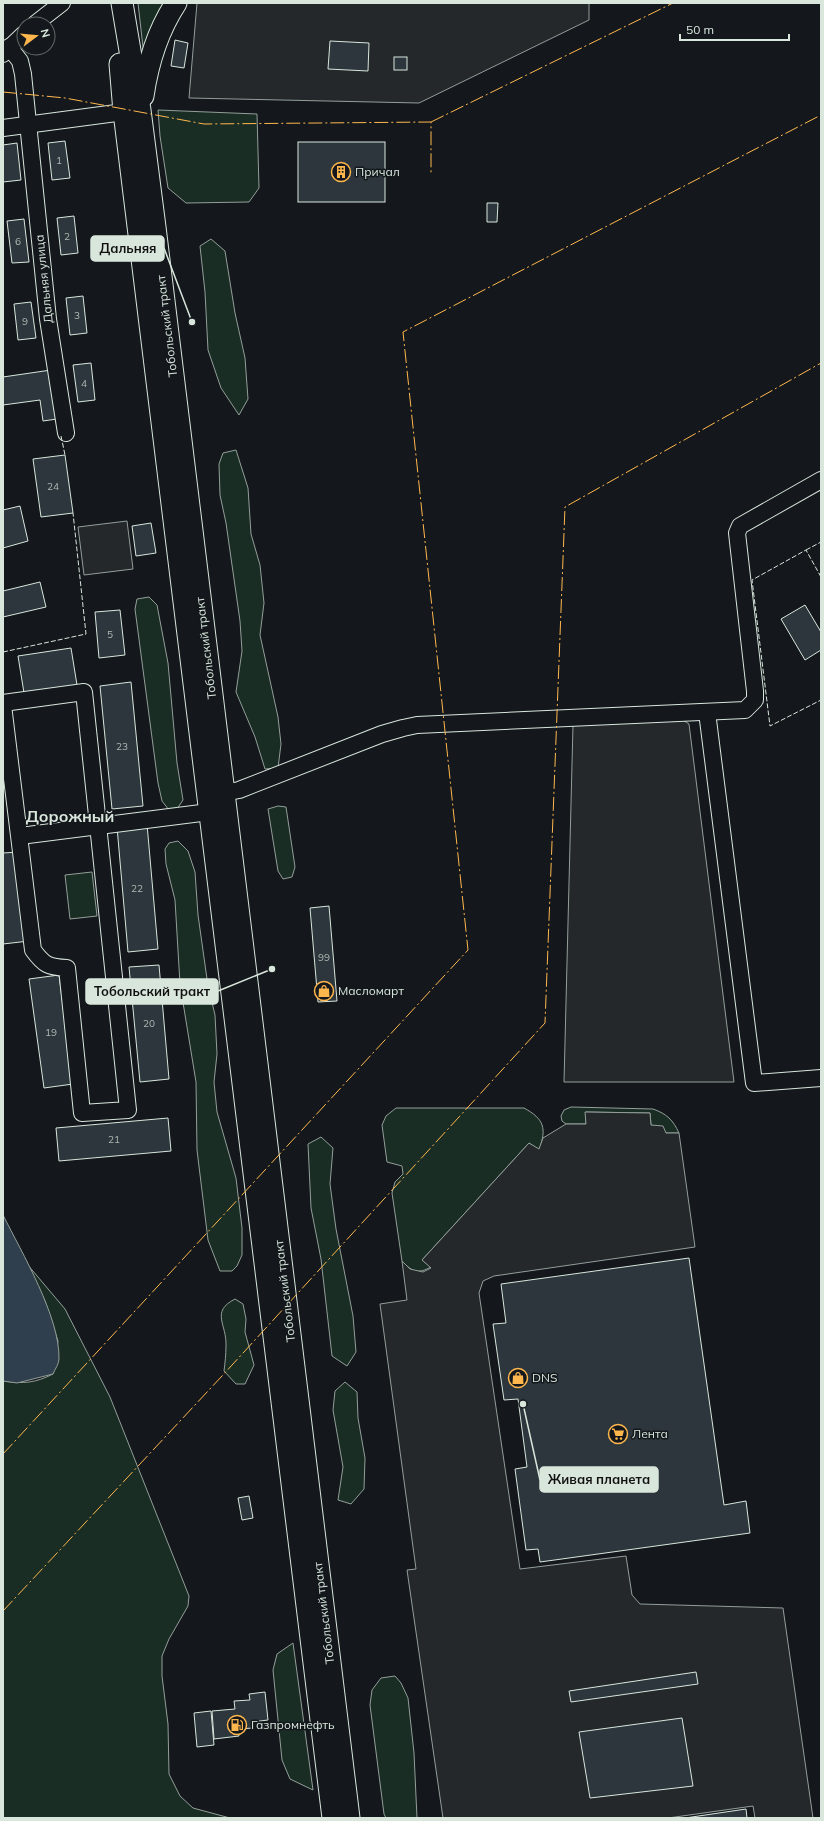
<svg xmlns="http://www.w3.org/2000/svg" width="824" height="1821" viewBox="0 0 824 1821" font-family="Mulish,sans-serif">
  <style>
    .green { fill: #1a2d24; stroke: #939e99 }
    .parking { fill: #24282b; stroke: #939e99 }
    .water { fill: #2f3f4d; stroke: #939e99 }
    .building { fill: #2c363c; stroke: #d8e6dc }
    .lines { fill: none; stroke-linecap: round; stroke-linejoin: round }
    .minor-casing { stroke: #d8e6dc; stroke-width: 18 }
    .major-casing { stroke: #d8e6dc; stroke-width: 23 }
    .minor { stroke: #14181c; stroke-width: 16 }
    .major { stroke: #14181c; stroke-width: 21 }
    .fence { stroke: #d8e6dc; stroke-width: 1; stroke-dasharray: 5 2; stroke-linecap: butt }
    .power { stroke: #ffb74d; stroke-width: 1; stroke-dasharray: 14 3 2 3; stroke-linecap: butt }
    .labels { text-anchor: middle; stroke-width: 3; stroke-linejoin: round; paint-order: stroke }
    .number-label { font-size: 10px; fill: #adbab4 }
    .poi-label { font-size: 12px; fill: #d8e6dc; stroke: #14181c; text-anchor: start }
    .street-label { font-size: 12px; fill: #d8e6dc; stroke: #14181c }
    .district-label { font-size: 16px; font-weight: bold; fill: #d8e6dc; stroke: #14181c }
    .leader { fill: none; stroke: #d8e6dc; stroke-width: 1.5 }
    .callout-dot { fill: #d8e6dc; stroke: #14181c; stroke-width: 1.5 }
    .callout { fill: #d8e6dc; stroke: #d8e6dc; stroke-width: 1.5 }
    .callout-label { font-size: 13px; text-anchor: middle; font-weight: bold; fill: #111 }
  </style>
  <rect width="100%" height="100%" fill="#14181c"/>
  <g class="green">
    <polygon points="138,3 167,3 144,56"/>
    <polygon points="158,110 257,114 259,188 249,202 186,203 168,188 160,136"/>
    <polygon points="211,239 225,251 235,313 245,358 248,399 239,415 221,388 208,350 205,292 200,246"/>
    <polygon points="236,450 248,488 251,534 260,565 264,603 260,635 278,717 281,744 278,768 265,769 255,737 236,692 242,651 240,621 226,523 220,495 219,464 223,453"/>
    <polygon points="149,597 157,605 168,663 177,763 183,800 177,809 169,810 162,801 158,783 135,609 137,599"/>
    <polygon points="278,806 286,807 295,867 292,877 283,879 278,871 268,809"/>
    <polygon points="178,841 188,851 195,872 198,915 208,986 215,1015 217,1054 214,1082 217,1112 236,1178 242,1228 242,1255 237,1266 232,1271 220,1271 208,1240 197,1150 196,1082 180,984 175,900 166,864 165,849 169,843"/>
    <polygon points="92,872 97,916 70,919 65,875"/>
    <path d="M571,1107L653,1109C667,1114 673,1120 679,1133H666L651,1125L650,1113L586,1112V1124H566L562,1121L561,1116L564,1110Z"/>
    <path d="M396,1108H524C544,1119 547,1128 539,1150L529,1143L422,1260L431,1267C418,1274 412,1272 402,1261L392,1193L395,1182L403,1174L402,1166L387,1162L382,1125L386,1116Z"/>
    <polygon points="321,1137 333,1148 330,1184 336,1229 353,1316 356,1352 347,1366 332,1356 321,1259 311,1208 308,1144"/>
    <path d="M27,1264L65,1309L110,1397L189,1596L188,1606L169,1639L162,1656V1676L168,1724L169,1774L180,1796L193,1808L230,1818H3V1381C24,1384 35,1383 53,1374L58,1341L45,1301Z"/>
    <path d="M235,1299L243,1304L246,1319L245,1332L254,1365L245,1384H236L224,1371C225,1363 226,1354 226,1346C227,1324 210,1312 235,1299Z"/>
    <polygon points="345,1382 357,1392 358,1418 365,1458 364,1489 351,1504 338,1500 343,1467 333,1410 335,1391"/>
    <polygon points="293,1643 313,1790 290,1779 282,1760 273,1670 277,1654"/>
    <polygon points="395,1676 401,1683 408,1698 414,1753 417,1818 386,1818 384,1814 370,1705 372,1690 381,1678"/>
  </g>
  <g class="parking">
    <polygon points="197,3 589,3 589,20 419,103 189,98"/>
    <polygon points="127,521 133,569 84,575 78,527"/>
    <polygon points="680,718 689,724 734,1082 564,1082 573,725"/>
    <polygon points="585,1112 650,1113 651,1125 663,1126 666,1133 679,1133 695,1247 494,1276 483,1281 479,1293 520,1569 626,1556 632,1595 640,1604 783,1608 813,1818 755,1818 753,1806 668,1818 443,1818 407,1570 416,1569 380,1304 407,1300 402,1261 410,1269 423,1272 431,1268 422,1260 529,1143 539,1149 543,1138 566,1124 586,1124"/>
  </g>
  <path class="water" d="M3,1215C22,1253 60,1317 59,1359C59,1364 55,1369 53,1374L17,1383L3,1381Z"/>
  <g class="building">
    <polygon points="175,40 188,43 184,68 171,66"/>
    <polygon points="330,41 369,43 368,71 328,69"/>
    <rect x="394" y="57" width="13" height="13"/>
    <polygon points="65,141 70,178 52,180 48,143"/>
    <rect x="298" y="142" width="87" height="60"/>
    <polygon points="17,143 21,180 3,182 3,145"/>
    <polygon points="487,203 498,203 497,222 487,222"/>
    <polygon points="74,216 78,253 61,255 57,218"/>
    <polygon points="24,219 29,262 12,263 7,221"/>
    <polygon points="83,296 87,333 70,335 66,298"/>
    <polygon points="31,302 36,338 18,340 14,304"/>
    <polygon points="91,363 95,400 78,402 73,365"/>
    <polygon points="51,370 57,419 43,421 40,400 3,405 3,377"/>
    <polygon points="65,455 73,513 41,517 33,459"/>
    <polygon points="20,506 28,541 3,548 3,510"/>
    <polygon points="151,523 156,553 136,556 132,526"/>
    <polygon points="40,582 46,607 3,617 3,591"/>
    <polygon points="805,605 821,632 821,650 805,660 781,619"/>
    <polygon points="120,610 125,655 99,658 95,612"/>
    <polygon points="71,648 77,685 24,693 18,656"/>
    <polygon points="131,682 143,806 112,809 100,686"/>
    <polygon points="147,824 158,949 128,952 117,827"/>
    <polygon points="19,852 29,941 3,944 3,853"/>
    <polygon points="329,906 337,1001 318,1002 310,908"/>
    <polygon points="159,965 169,1079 140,1082 129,967"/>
    <polygon points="59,975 73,1084 44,1088 29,979"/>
    <polygon points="168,1118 171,1151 59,1161 56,1128"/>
    <polygon points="689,1258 724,1505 746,1501 750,1533 540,1562 538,1549 526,1550 515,1469 527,1467 518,1399 504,1400 493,1324 506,1323 501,1284"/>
    <polygon points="249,1496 253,1518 242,1520 238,1498"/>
    <polygon points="696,1672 698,1684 571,1702 569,1691"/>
    <polygon points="265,1692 268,1720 252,1722 253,1728 238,1729 239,1736 214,1739 212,1711 235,1709 234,1701 250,1700 249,1694"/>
    <polygon points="211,1711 214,1745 197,1747 194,1713"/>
    <polygon points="682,1718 693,1786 590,1798 579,1732"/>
    <polygon points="746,1809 747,1818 685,1818"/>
  </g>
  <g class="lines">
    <g class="minor-casing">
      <g id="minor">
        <polyline points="35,24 62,3"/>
        <polyline points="9,47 20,61 23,74 48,319 66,433"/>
        <polyline points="3,54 24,34"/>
        <polyline points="3,128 124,112"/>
        <path d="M3,703L84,692L128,1110L82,1113L67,968C48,967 44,965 33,950L3,705"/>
        <polyline points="707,712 754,1083 821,1078"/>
        <polyline points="224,793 239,790 382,734 403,728 417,725 745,710 755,700 755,691 737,533 740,526 821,480"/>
        <polyline points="20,836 209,812"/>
      </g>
    </g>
    <g class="major-casing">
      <g id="major">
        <polyline points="122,3 140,110 155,227 349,1818"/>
        <polyline points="120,64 124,112 333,1818"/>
        <path d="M143,96C148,62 157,32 176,3"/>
      </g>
    </g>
    <use href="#minor" class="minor"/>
    <use href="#major" class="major"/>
    <g class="fence">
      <polyline points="61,436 65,455"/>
      <polyline points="806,550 821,542"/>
      <polyline points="821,577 806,550 752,580 770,726 821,700"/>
      <polyline points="3,652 86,634 73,513"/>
    </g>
    <g class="power">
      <polyline points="3,92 65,98 204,124 431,122 431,173"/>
      <polyline points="431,122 673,3"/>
      <polyline points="3,1454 468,950 403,332 821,115"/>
      <polyline points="3,1611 222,1376 545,1023 565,507 821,363"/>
    </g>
  </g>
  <defs>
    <g id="building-ring" transform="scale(1)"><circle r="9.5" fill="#14181c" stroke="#ffb74d" stroke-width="1.5"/><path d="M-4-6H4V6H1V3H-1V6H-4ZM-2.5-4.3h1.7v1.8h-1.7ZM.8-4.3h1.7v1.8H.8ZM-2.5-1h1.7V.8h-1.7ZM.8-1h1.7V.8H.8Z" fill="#ffb74d"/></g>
    <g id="shop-ring" transform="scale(1)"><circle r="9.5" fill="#14181c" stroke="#ffb74d" stroke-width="1.5"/><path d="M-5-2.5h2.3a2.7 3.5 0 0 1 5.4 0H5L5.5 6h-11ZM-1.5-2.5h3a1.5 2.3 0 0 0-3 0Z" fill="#ffb74d"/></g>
    <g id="supermarket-ring" transform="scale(1)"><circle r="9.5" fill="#14181c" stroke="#ffb74d" stroke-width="1.5"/><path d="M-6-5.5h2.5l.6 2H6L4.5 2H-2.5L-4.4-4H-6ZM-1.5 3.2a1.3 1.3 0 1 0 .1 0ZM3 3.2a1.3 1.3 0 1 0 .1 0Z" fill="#ffb74d"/></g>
    <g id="fuel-ring" transform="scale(1)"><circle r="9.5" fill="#14181c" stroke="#ffb74d" stroke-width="1.5"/><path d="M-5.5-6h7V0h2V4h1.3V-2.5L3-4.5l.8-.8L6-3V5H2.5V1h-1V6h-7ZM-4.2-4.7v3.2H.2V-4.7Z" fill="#ffb74d"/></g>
  </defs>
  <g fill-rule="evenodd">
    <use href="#building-ring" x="341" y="172"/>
    <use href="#shop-ring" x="324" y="991"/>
    <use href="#shop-ring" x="518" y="1378"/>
    <use href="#supermarket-ring" x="618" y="1434"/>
    <use href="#fuel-ring" x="237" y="1725"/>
  </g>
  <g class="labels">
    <g class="number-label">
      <text x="59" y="164">1</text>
      <text x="67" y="240">2</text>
      <text x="18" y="245">6</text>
      <text x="77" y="319">3</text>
      <text x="25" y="325">9</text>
      <text x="84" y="387">4</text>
      <text x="53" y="490">24</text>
      <text x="110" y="638">5</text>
      <text x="122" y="750">23</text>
      <text x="137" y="892">22</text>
      <text x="324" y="961">99</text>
      <text x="149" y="1027">20</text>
      <text x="51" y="1036">19</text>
      <text x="114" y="1143">21</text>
    </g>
    <g class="poi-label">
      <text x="355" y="176">Причал</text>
      <text x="338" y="995">Масломарт</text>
      <text x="532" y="1382">DNS</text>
      <text x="632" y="1438">Лента</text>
      <text x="251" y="1729">Газпромнефть</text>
    </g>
    <g class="street-label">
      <text transform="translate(44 279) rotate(-96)" y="4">Дальняя улица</text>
      <text transform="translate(167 326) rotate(-97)" y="4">Тобольский тракт</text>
      <text transform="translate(206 648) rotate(-97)" y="4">Тобольский тракт</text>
      <text transform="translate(285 1291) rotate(-97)" y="4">Тобольский тракт</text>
      <text transform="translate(324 1613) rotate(-97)" y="4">Тобольский тракт</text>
    </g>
    <g class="district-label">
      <text x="70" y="822">Дорожный</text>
    </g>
  </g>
  <path class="leader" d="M192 322L164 248M272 969L218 991M523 1404L540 1480"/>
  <g class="callout-dot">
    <circle cx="192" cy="322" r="4"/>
    <circle cx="272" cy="969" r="4"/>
    <circle cx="523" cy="1404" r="4"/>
  </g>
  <g class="callout">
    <rect x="91" y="236" width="73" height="25" rx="4"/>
    <rect x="86" y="979" width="132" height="25" rx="4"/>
    <rect x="540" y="1467" width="118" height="25" rx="4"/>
  </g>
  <g class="callout-label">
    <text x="128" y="253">Дальняя</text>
    <text x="152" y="996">Тобольский тракт</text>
    <text x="599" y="1484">Живая планета</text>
  </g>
  <rect width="824" height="1821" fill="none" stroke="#d8e6dc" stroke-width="8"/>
  <g transform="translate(36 36) rotate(74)"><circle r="19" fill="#14181c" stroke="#626a69"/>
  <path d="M0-3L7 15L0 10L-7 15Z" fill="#ffb74d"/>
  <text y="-6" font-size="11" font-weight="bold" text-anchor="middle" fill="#d8e6dc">N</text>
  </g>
  <path d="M680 34v6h109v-6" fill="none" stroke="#d8e6dc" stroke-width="2"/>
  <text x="686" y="34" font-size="12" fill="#d8e6dc" stroke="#14181c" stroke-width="3" paint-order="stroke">50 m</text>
</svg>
